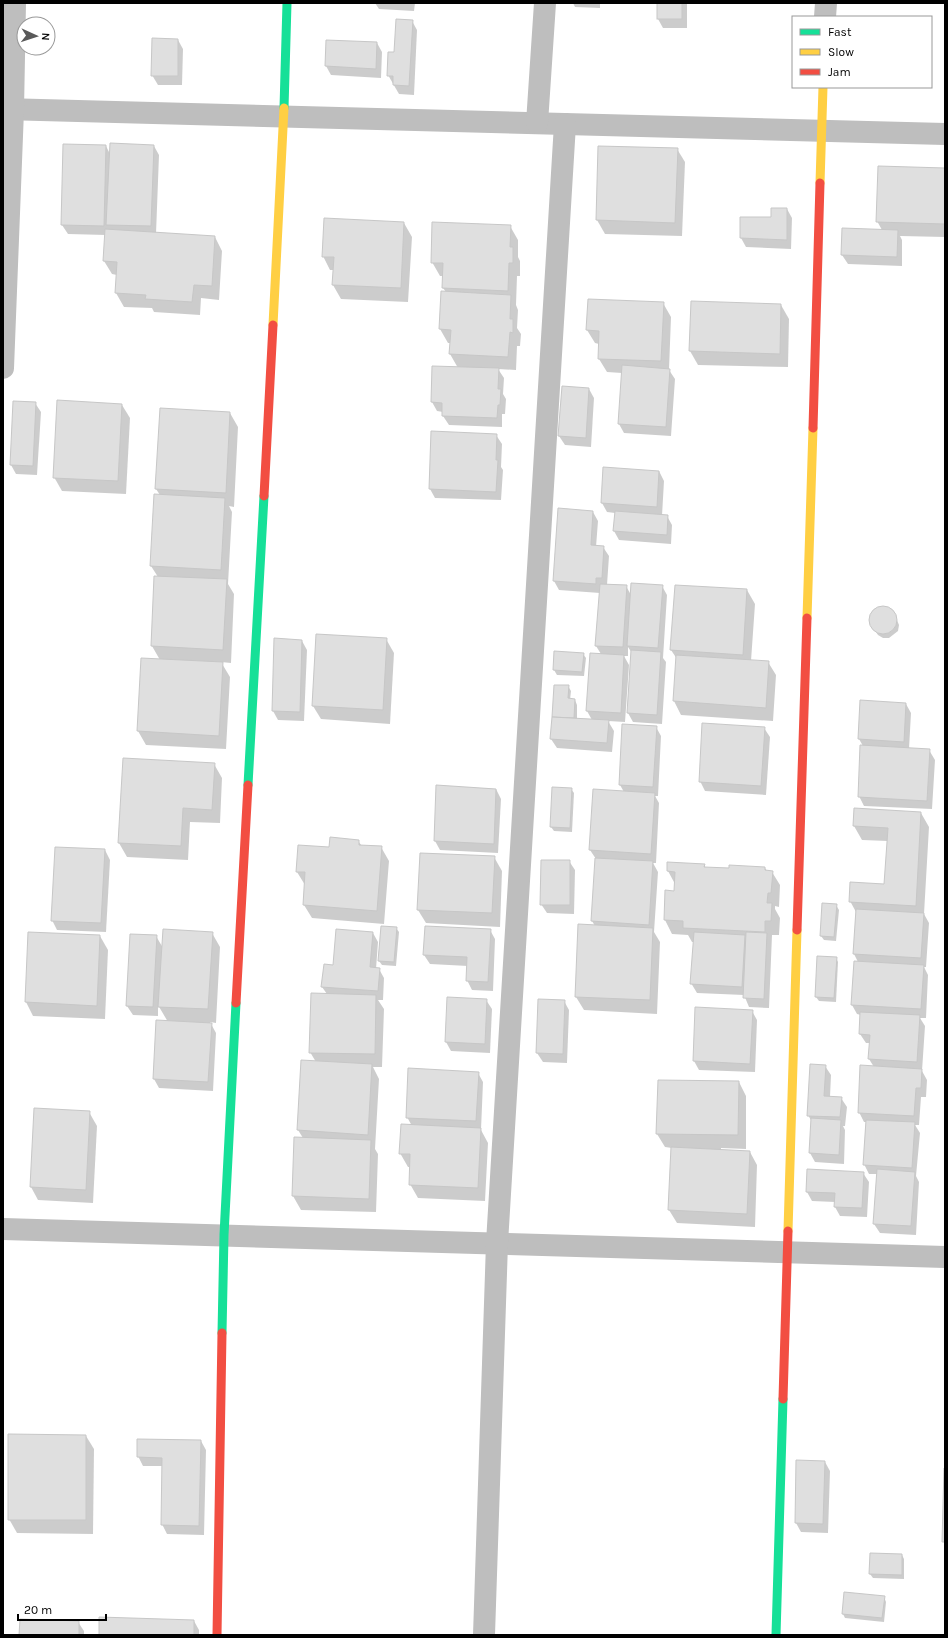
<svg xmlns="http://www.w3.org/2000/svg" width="948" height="1638" viewBox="0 0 948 1638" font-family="Karla,sans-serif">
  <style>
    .shadow { fill: #0003 }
    .building { fill: #dfdfdf; stroke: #c7c7c7 }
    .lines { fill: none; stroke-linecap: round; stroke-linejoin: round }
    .street { stroke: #bebebe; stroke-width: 22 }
    .fast { stroke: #16e098; stroke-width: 9 }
    .slow { stroke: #ffcf43; stroke-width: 9 }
    .jam { stroke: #f24e42; stroke-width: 9 }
  </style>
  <rect width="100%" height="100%" fill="#fff"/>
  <g class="shadow">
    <polygon points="375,3 415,3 414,11 379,9"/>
    <polygon points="573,3 600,3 600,8 575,7"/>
    <polygon points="658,3 687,3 687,28 663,28 658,19"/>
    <polygon points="412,21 417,30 414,95 399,94 388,75 395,53"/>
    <polygon points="178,40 183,49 182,85 158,85 152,75"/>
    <polygon points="377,43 382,52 381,78 331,75 326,66"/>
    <polygon points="106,146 110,154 154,146 159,155 156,234 215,237 222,251 219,300 201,298 200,315 154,312 152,308 124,307 116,293 117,275 112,274 104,261 106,235 68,234 62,225"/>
    <polygon points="599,147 677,149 685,162 682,236 605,234 597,220"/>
    <polygon points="945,169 945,237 900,236 902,240 902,266 848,264 842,255 843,229 882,230 877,221"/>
    <polygon points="787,209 792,218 791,249 746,247 741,238"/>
    <polygon points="404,223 412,237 408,302 341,299 333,285 334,270 330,270 323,256"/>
    <polygon points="510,226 518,240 518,257 520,261 520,276 517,276 516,305 518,310 517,328 521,334 520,346 517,346 516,370 498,369 504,378 503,394 506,399 505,414 502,414 502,427 449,425 443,416 443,412 437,411 432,402 458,368 450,354 451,343 448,343 440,329 446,292 443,288 443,276 440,276 432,262"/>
    <polygon points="692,302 781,305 789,319 788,367 698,365 690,351"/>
    <polygon points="663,303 671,317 669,370 675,379 671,436 624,433 619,424 622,373 607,372 599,359 599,344 595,343 587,330"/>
    <polygon points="589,389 594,398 591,447 565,445 559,436"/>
    <polygon points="35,403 41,412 37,475 16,474 11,465"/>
    <polygon points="122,405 130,418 126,494 62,491 54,477"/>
    <polygon points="161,409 230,413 238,427 234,507 229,506 232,512 228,584 234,594 231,663 221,662 230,677 226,749 146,745 138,731 160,660 152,646 158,577 151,566 160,495 156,489"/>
    <polygon points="496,435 502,444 501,467 503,470 501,500 435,498 430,489"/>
    <polygon points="659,471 664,481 662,516 667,516 672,525 671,544 619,540 614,531 615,513 607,512 602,503"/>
    <polygon points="593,512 598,521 596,547 603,547 609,556 607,585 626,586 631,595 662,586 667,595 663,658 666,662 662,724 633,722 628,713 632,653 628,647 628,656 624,656 629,665 625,722 608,721 614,731 612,752 557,748 551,739 555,686 568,686 571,691 570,700 575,700 577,705 577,719 592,720 587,711 601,654 596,646 600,593 559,590 554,581"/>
    <polygon points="747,590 755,604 751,661 768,662 776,675 773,721 681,715 674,701 677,659 671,650"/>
    <polygon points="880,607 888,608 894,613 899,625 898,631 889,638 883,638 878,635 871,625 870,618 874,611"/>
    <polygon points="386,639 394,653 390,724 321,719 313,706"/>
    <polygon points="302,641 307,650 304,721 278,720 273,711"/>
    <polygon points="555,652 583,654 586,658 584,676 557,675 554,670"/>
    <polygon points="861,701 906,704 911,713 909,749 929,750 935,760 932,809 864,806 859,796 863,746 859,739"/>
    <polygon points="656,727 661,736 658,796 655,796 659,803 656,863 653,863 658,872 654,932 660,942 657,1014 584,1010 576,997 595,926 592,921 596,859 590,850 594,790 624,792 620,785"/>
    <polygon points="764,728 770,737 766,795 705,791 700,781"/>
    <polygon points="214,764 222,778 220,823 190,822 188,860 127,857 119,843"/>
    <polygon points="437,786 496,789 501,799 498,853 440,850 435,841"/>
    <polygon points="571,789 574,793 572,832 554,831 551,827"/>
    <polygon points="921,813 929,827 924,914 929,923 926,967 924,967 928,975 926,1018 920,1018 925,1026 922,1071 927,1080 926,1097 921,1097 919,1125 915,1125 920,1133 916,1176 919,1182 916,1235 880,1233 874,1224 877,1174 869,1174 864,1164 866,1122 864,1122 859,1112 874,1067 869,1059 870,1043 866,1043 860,1034 861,1015 857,1014 852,1005 855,962 858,962 854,954 856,912 850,901 885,885 888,841 862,840 854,826"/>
    <polygon points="358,841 362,846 381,847 389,861 384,924 312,918 304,905 305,885 297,872 330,848"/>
    <polygon points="105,850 110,860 106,932 57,930 52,920"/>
    <polygon points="494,857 502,871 500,927 426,923 418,910"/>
    <polygon points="569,861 575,870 574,914 547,913 541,904"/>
    <polygon points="668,863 704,865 706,868 765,868 767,871 772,872 780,885 779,907 775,906 775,909 780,918 779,935 772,935 769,1008 749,1007 744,995 697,993 691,983 694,942 692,942 688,935 672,934 665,920 666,891 675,892 675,884 668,871"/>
    <polygon points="836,905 839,910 836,941 824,940 821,936"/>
    <polygon points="426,927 490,930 495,939 493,991 472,990 467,980 468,966 430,964 424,955"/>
    <polygon points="396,928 399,932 396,966 382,965 379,961"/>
    <polygon points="212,933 220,947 216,1023 210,1022 216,1033 213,1091 159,1088 154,1079 168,1022 158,1005 158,1016 133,1015 127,1006 156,936 163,948"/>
    <polygon points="373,933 378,942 376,969 379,969 384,978 383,1000 378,1000 384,1009 382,1067 373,1067 379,1079 375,1149 378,1154 376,1212 301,1210 293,1196 303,1138 298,1130 302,1061 316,1062 310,1052 327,994 322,987 334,966"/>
    <polygon points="100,936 108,950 105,1019 33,1016 26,1002"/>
    <polygon points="836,958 838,962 836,1002 819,1001 816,997"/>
    <polygon points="448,998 486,1000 492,1009 490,1053 451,1051 446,1042"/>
    <polygon points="564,1001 569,1010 567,1063 543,1062 537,1053"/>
    <polygon points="752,1011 757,1020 755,1072 699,1070 694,1061"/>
    <polygon points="825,1066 831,1075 830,1097 841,1098 847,1107 845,1126 843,1126 845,1130 844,1164 815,1162 810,1153 812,1122 808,1115"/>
    <polygon points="478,1073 483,1082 481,1130 488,1143 485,1201 418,1198 410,1184 411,1167 408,1167 400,1153 412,1126 407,1117"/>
    <polygon points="739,1082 746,1096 746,1149 721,1148 721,1150 750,1152 757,1165 755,1227 677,1223 669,1210 672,1148 665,1147 657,1134"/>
    <polygon points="89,1112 97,1126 93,1203 38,1200 31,1187"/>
    <polygon points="863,1173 869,1182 867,1217 840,1216 835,1207 835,1202 812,1201 807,1192"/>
    <polygon points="86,1436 94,1449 93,1534 17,1533 9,1519"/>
    <polygon points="201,1441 206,1450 204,1535 167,1534 162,1524 163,1466 143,1466 138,1456"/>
    <polygon points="825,1462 830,1471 828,1533 801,1532 796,1523"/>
    <polygon points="902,1555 904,1559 904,1579 873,1578 870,1574"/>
    <polygon points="884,1597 886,1602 884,1622 845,1618 843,1614"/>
    <polygon points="194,1621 199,1630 199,1635 100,1635"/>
    <polygon points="78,1622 84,1631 84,1635 20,1635"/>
  </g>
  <g class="building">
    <rect x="657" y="3" width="25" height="16"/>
    <polygon points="396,19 413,20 409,86 393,85 393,76 387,76 388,52 394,52"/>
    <polygon points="152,38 178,39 178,76 151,76"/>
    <polygon points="326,40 377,42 376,69 325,66"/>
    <polygon points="110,143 154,145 151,226 106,225"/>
    <polygon points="63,144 106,145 104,226 61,225"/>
    <polygon points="598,146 678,148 675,223 596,220"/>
    <polygon points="878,166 945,168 945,224 876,222"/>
    <polygon points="771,208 787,208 787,240 740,238 740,217 771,217"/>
    <polygon points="324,218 404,222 401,288 332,285 334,257 322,257"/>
    <polygon points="432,222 511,225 510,247 513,247 513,263 509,263 508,291 442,288 443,263 431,263"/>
    <polygon points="842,228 898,230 897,257 841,255"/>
    <polygon points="105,229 215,236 212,286 194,285 192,302 145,299 146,295 115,293 117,262 103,261"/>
    <polygon points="441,291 511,295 510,319 513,319 513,333 510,332 508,357 449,354 451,330 439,329"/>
    <polygon points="588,299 664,302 661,361 598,359 599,331 586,330"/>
    <polygon points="691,301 781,304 780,354 689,351"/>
    <polygon points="622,365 670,369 666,427 618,424"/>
    <polygon points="432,366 499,368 498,389 501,389 500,405 498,405 497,418 442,416 442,403 431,402"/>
    <polygon points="562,386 589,388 586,438 558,436"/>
    <polygon points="57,400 122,404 118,481 53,478"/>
    <polygon points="13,401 36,402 33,466 10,465"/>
    <polygon points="160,408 230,412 226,493 155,489"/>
    <polygon points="431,431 497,434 496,460 498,460 496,492 429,489"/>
    <polygon points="603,467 659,471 657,507 601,503"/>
    <polygon points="154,494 225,498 221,570 150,566"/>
    <polygon points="558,508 593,511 591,545 604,546 602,578 596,578 596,584 553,581"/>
    <polygon points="615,511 668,515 667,535 613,531"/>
    <polygon points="154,576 227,579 223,650 151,646"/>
    <polygon points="631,583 663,585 658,648 627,646"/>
    <polygon points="600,584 627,585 623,647 595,646"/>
    <polygon points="675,585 747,589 743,655 670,650"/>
    <circle cx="883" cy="620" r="14"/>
    <polygon points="316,634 387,638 383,710 312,706"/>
    <polygon points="274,638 302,640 300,712 272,711"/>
    <polygon points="631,650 661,652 657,715 627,713"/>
    <polygon points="554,651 584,653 582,672 553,670"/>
    <polygon points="590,653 624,655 621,713 586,711"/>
    <polygon points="676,655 769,661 766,708 673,701"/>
    <polygon points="141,658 223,662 219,736 137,731"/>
    <polygon points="554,685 569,685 568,698 575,699 574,718 552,717"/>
    <polygon points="860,700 906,703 904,742 858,739"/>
    <polygon points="552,717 609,720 607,743 550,739"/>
    <polygon points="702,723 765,727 761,786 699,782"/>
    <polygon points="622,724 657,726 653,787 619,785"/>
    <polygon points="860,745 930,749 927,801 858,797"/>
    <polygon points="123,758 215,763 212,810 183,808 181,846 118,843"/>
    <polygon points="436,785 496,789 494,844 434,841"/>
    <polygon points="552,787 572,788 570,828 550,827"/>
    <polygon points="593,789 655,793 651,854 589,850"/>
    <polygon points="854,808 921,812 916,906 849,902 850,882 884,884 888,828 853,826"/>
    <polygon points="330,837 359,840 359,845 382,846 377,911 303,905 305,872 296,872 298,845 329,847"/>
    <polygon points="55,847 105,849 101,923 51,921"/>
    <polygon points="420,853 495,856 492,913 417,910"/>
    <polygon points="595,858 653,861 649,925 591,921"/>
    <polygon points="541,860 570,860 570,905 540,905"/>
    <polygon points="667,862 705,864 704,867 729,868 729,865 765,867 765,870 773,871 771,893 768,893 767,903 772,903 771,921 765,921 765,932 683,928 683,921 664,920 665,890 674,891 675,872 667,871"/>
    <polygon points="822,903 837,904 834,937 820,936"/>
    <polygon points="856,909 924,913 921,958 853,954"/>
    <polygon points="578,924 653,928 650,1000 575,997"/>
    <polygon points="381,926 397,927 394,962 378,961"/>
    <polygon points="425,926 491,929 488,982 466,981 467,957 423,955"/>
    <polygon points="163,929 213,932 208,1009 158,1007"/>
    <polygon points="336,929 373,932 370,967 380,968 378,991 321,987 324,964 333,965"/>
    <polygon points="28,932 100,935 97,1006 25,1002"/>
    <polygon points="694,932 745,935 742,987 690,984"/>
    <polygon points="746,932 767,933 764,999 743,998"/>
    <polygon points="130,934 157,935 153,1007 126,1006"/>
    <polygon points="817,956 837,957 834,998 815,997"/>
    <polygon points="854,961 924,965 921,1009 851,1005"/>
    <polygon points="311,993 376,995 375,1054 309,1053"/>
    <polygon points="447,997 487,999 485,1044 445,1042"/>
    <polygon points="538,999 565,1000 563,1054 536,1053"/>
    <polygon points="695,1007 753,1010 750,1064 693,1061"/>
    <polygon points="860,1012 920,1015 917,1062 868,1059 870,1035 859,1034"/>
    <polygon points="156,1020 212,1023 208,1082 153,1079"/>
    <polygon points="301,1060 372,1064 368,1135 297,1130"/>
    <polygon points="810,1064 826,1065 824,1096 842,1097 840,1117 807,1116"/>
    <polygon points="860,1065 922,1069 921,1088 916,1088 914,1116 858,1113"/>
    <polygon points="408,1068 479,1072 476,1121 406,1118"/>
    <polygon points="658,1080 739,1081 738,1135 656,1134"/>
    <polygon points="34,1108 90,1111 86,1190 30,1187"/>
    <polygon points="811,1118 841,1120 839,1155 809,1153"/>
    <polygon points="866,1120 915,1122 912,1168 863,1165"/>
    <polygon points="401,1124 481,1128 478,1188 409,1185 410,1154 399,1154"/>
    <polygon points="294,1137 371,1140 369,1199 292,1196"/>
    <polygon points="671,1147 750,1151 747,1214 668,1210"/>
    <polygon points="807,1169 864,1172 862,1208 834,1207 835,1193 806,1192"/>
    <polygon points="877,1169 915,1172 911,1226 873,1224"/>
    <polygon points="8,1434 86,1435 86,1520 8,1520"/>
    <polygon points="137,1439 201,1440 199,1526 161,1525 162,1458 137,1457"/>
    <polygon points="796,1460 825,1461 823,1524 795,1523"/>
    <polygon points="944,1468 945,1468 945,1542 942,1542"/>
    <polygon points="870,1553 902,1554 902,1575 869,1574"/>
    <polygon points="844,1592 885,1596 882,1618 842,1614"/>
    <polygon points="99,1617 194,1620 194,1635 99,1635"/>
    <polygon points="20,1619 79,1621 79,1635 19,1635"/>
  </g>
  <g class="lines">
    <g class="street">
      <polyline points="825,17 826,3"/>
      <polyline points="3,109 945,134"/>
      <polyline points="537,123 545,3"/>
      <polyline points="3,368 13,110 15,3"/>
      <polyline points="3,1229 945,1257"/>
      <polyline points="484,1635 497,1243 565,124"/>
    </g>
    <g class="fast">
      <polyline points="284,108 287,3"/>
      <polyline points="248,785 264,496"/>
      <polyline points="222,1333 224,1235 236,1003"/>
      <polyline points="776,1635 783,1399"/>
    </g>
    <g class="slow">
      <polyline points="820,183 823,87"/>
      <polyline points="273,325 284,108"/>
      <polyline points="807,618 813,428"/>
      <polyline points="788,1231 797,930"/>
    </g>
    <g class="jam">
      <polyline points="813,428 820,183"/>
      <polyline points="264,496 273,325"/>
      <polyline points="797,930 807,618"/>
      <polyline points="236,1003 248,785"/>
      <polyline points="783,1399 788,1231"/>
      <polyline points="217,1635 222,1333"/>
    </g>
  </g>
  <rect width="948" height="1638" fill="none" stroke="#000000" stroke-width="8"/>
  <rect x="792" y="16" width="140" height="72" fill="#ffffff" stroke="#999999"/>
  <rect x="800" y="29" width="20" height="6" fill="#16e098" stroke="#999999"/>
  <text x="828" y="36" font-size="12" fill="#000000">Fast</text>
  <rect x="800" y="49" width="20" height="6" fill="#ffcf43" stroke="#999999"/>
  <text x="828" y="56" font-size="12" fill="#000000">Slow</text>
  <rect x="800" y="69" width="20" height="6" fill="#f24e42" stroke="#999999"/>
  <text x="828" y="76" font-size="12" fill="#000000">Jam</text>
  <g transform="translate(36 36) rotate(93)"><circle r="19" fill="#ffffff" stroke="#999999"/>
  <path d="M0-3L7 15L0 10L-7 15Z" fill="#595959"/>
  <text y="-6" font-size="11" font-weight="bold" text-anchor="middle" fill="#000000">N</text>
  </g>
  <path d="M18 1614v6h88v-6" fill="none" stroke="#000000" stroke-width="2"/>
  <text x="24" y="1614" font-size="12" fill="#000000" stroke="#ffffff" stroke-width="3" paint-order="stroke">20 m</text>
</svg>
